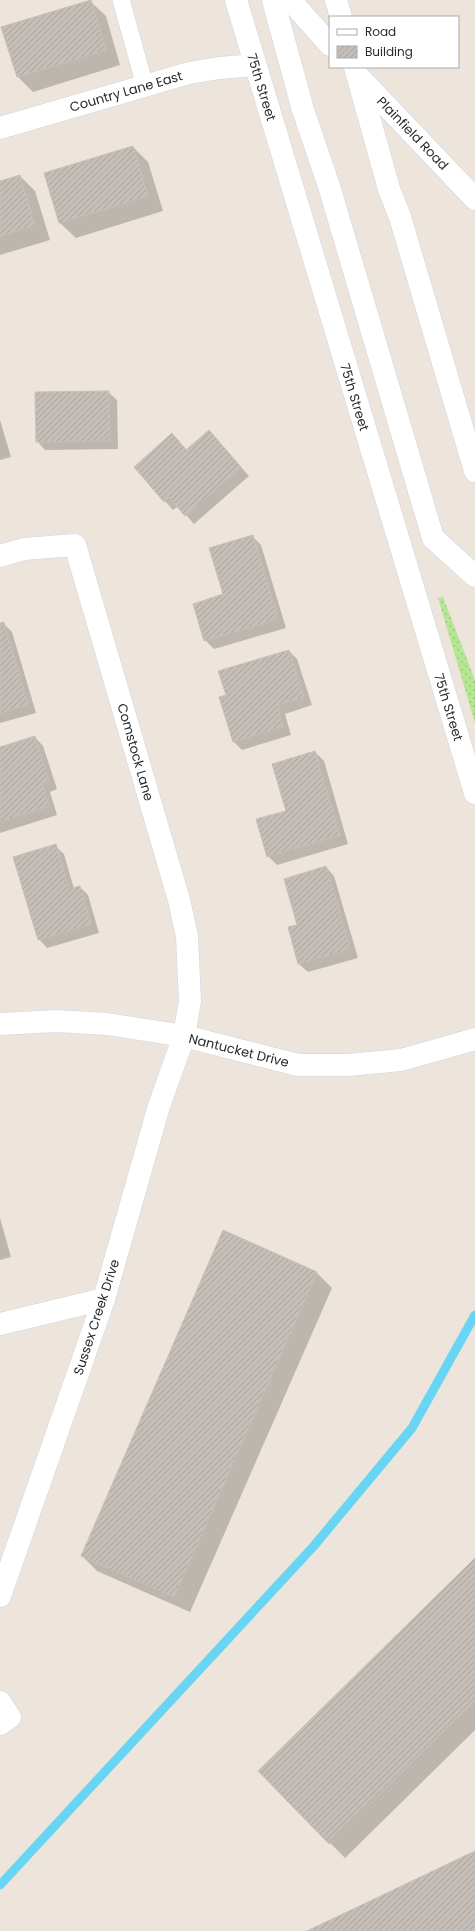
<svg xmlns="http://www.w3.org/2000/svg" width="475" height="1931" viewBox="0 0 475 1931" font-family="Poppins,sans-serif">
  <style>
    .grass { fill: url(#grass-dots) }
    .shadow { fill: #0003 }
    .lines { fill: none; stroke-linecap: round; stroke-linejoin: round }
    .stream { stroke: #68d5f4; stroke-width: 9 }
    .building { fill: url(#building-hatch); stroke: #c8c0b4 }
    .service-casing { stroke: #d0d5e4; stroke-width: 18 }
    .minor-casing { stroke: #d0d5e4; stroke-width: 23 }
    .secondary-casing { stroke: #d0d5e4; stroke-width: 23 }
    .service { stroke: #fff; stroke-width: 17 }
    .minor { stroke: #fff; stroke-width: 22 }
    .secondary { stroke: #fff; stroke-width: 22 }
    .labels { text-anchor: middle; stroke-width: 3; stroke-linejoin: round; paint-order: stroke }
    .street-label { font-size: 13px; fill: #2a2a2a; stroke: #fff }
  </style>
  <defs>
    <pattern id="grass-dots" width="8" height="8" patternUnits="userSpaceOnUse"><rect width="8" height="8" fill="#b4e694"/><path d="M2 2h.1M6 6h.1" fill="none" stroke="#9bc580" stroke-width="1.8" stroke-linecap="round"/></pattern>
    <pattern id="building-hatch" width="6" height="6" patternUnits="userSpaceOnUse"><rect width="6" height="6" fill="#c5beb8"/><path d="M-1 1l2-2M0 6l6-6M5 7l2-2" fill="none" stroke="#a9a39e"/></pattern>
  </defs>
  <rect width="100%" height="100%" fill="#ede4db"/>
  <polygon class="grass" points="443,597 475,680 475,723 438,598"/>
  <g class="shadow">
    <polygon points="90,1 106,16 120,65 33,92 17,76"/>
    <polygon points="133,147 148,162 163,211 76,238 60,223"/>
    <polygon points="20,176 35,191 50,240 0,255 0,182"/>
    <polygon points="108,392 117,400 118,449 45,450 37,441"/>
    <polygon points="0,420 11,457 0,460"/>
    <polygon points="209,431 249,476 194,524 178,506 173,510 165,501 172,435 187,450"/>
    <polygon points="252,536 261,545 286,628 214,649 205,640"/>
    <polygon points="3,623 12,632 36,713 0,723 0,624"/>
    <polygon points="289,651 297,659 312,705 285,714 291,735 242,750 233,741 227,695"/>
    <polygon points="35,737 43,746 57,789 50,792 57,815 0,833 0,748"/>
    <polygon points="315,752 324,761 348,844 277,865 268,856"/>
    <polygon points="55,846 64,854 74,889 80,887 88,895 99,933 47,948 39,939"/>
    <polygon points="326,867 334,876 358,958 308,972 299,964 289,928 298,926"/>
    <polygon points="0,1218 11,1257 0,1260"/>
    <polygon points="316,1272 332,1288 190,1612 97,1571 82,1556"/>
    <polygon points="475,1559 475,1730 345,1858 259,1771"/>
  </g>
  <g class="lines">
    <polyline class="stream" points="0,1885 313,1547 412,1428 475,1315"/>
  </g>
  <g class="building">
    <polygon points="91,0 106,50 17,77 1,27"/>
    <polygon points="133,146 148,196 59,223 44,173"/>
    <polygon points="20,175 35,225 0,236 0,181"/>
    <polygon points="109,391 110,441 36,442 35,392"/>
    <polygon points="209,430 241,467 185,516 169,497 164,502 134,467 172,433 186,450"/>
    <polygon points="253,535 278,619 204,641 193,604 223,594 209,548"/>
    <polygon points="4,622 28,704 0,713 0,623"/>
    <polygon points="289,650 304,697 277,705 283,726 233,742 219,697 226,695 218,671"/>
    <polygon points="35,736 49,781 42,783 49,806 0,822 0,747"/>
    <polygon points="315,751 340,835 267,857 256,819 286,811 272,764"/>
    <polygon points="56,844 69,889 80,886 91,924 38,940 13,857"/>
    <polygon points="326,866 350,949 298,964 288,927 297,925 284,879"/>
    <polygon points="223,1230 317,1272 174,1597 81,1556"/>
    <polygon points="475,1558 475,1700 329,1844 258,1771"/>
    <polygon points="475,1851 475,1931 307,1931"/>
  </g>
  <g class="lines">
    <g class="service-casing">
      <polyline id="service" points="121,0 145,86"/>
    </g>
    <g class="minor-casing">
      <g id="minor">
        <polyline points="0,128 189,73 219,68 255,65"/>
        <polyline points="0,556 24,549 75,545 179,900 187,936 190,1001 184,1036 159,1106 104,1299 0,1596"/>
        <polyline points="0,1024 56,1021 107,1024 184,1036 298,1065 348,1065 401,1060 475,1039"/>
        <polyline points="0,1324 104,1299"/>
        <polyline points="0,1702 10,1717 0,1724"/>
      </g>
    </g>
    <g class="secondary-casing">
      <g id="secondary">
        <polyline points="236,0 475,793"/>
        <polyline points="273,0 303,110 329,186 433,538 475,576"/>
        <polyline points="290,0 330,45"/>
        <polyline points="336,0 341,17"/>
        <polyline points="355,67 389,189 400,217 475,471"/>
        <polyline points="360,78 475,199"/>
      </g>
    </g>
    <use href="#service" class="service"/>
    <use href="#minor" class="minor"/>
    <use href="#secondary" class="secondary"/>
  </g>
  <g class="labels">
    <g class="street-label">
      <text transform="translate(262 87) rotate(73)" y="5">75th Street</text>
      <text transform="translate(126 91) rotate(-16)" y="5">Country Lane East</text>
      <text transform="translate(413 133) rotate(46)" y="5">Plainfield Road</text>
      <text transform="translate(355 397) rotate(73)" y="5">75th Street</text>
      <text transform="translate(449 707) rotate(73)" y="5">75th Street</text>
      <text transform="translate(136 752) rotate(74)" y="5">Comstock Lane</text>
      <text transform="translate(239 1050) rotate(14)" y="5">Nantucket Drive</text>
      <text transform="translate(96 1317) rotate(-72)" y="5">Sussex Creek Drive</text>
    </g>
  </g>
  <rect x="329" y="16" width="130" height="52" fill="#ffffff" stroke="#aaaaaa"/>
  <rect x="337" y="29" width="20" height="6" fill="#ffffff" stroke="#aaaaaa"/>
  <text x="365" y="36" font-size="12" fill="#2a2a2a">Road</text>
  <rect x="337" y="46" width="20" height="12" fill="url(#building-hatch)" stroke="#aaaaaa"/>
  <text x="365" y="56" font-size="12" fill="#2a2a2a">Building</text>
</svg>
